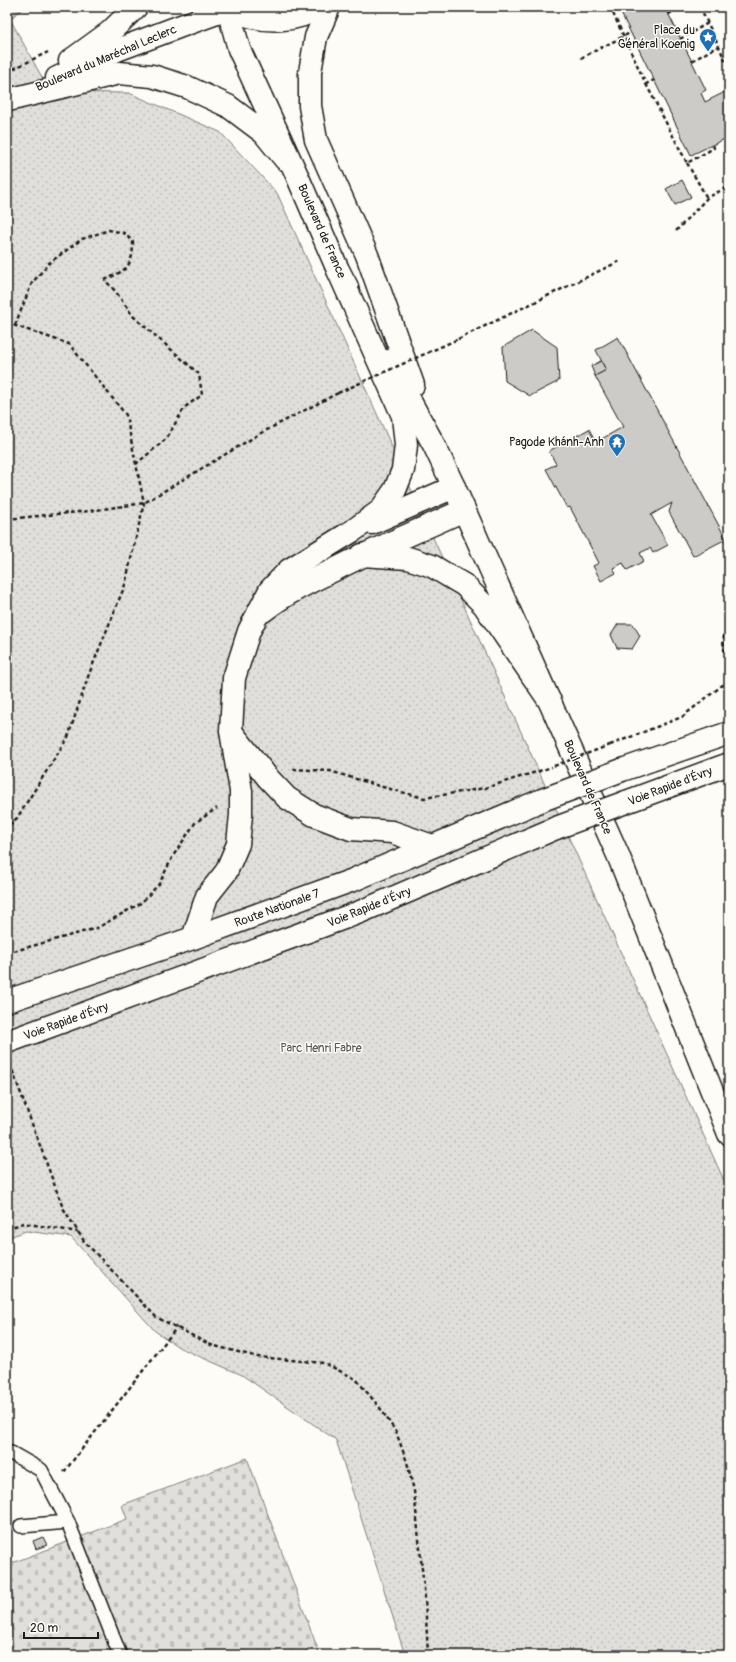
<svg xmlns="http://www.w3.org/2000/svg" width="736" height="1662" viewBox="0 0 736 1662" font-family="Pangolin,sans-serif">
  <style>
    .grass { fill: url(#grass-dots); stroke: #7e7e7c }
    .cemetery { fill: url(#cemetery-stones); stroke: #7e7e7c }
    .building { fill: #cccbc8; stroke: #1c1c1c }
    .lines { fill: none; stroke-linecap: round; stroke-linejoin: round }
    .service-casing { stroke: #1c1c1c; stroke-width: 16 }
    .minor-casing { stroke: #1c1c1c; stroke-width: 25 }
    .secondary-casing { stroke: #1c1c1c; stroke-width: 25 }
    .primary-casing { stroke: #1c1c1c; stroke-width: 25 }
    .path { stroke: #1c1c1c; stroke-width: 2.5; stroke-dasharray: 4 3; stroke-linecap: butt }
    .service { stroke: #fdfcf7; stroke-width: 13 }
    .minor { stroke: #fdfcf7; stroke-width: 22 }
    .secondary { stroke: #fdfcf7; stroke-width: 22 }
    .primary { stroke: #fdfcf7; stroke-width: 22 }
    .primary-bridge-casing { stroke: #1c1c1c; stroke-width: 25; stroke-linecap: butt }
    .path-bridge { stroke: #1c1c1c; stroke-width: 2.5; stroke-dasharray: 4 3; stroke-linecap: butt }
    .primary-bridge { stroke: #fdfcf7; stroke-width: 22 }
    .labels { text-anchor: middle; stroke-width: 3; stroke-linejoin: round; paint-order: stroke }
    .poi-label { font-size: 12px; fill: #1c1c1c; stroke: #fdfcf7; text-anchor: end }
    .street-label { font-size: 12px; fill: #1c1c1c; stroke: #fdfcf7 }
    .park-label { font-size: 12px; fill: #575655; stroke: #fdfcf7 }
  </style>
  <defs>
    <pattern id="grass-dots" width="8" height="8" patternUnits="userSpaceOnUse"><rect width="8" height="8" fill="#e0dfdb"/><path d="M2 2h.1M6 6h.1" fill="none" stroke="#c0bfbb" stroke-width="1.8" stroke-linecap="round"/></pattern>
    <pattern id="cemetery-stones" width="16" height="16" patternUnits="userSpaceOnUse"><rect width="16" height="16" fill="#e0dfdb"/><path d="M2 7V4a2 2 0 0 1 4 0v3zM10 15v-3a2 2 0 0 1 4 0v3z" fill="#c0bfbb"/></pattern>
  </defs>
  <rect width="100%" height="100%" fill="#fdfcf7"/>
  <filter id="ink" filterUnits="userSpaceOnUse"><feTurbulence type="fractalNoise" baseFrequency=".025" numOctaves="2"/><feDisplacementMap in="SourceGraphic" scale="8" xChannelSelector="R" yChannelSelector="G"/><feConvolveMatrix kernelMatrix="1 2 1 2 8 2 1 2 1" color-interpolation-filters="sRGB"/></filter>
  <g filter="url(#ink)">
    <polygon class="grass" points="7,7 25,7 10,19 50,92 129,93 220,132 277,193 727,1187 729,1192 729,1655 405,1655 336,1440 242,1375 180,1348 155,1331 71,1237 26,1231 7,1238"/>
    <polygon class="cemetery" points="247,1458 320,1655 7,1655 7,1565 127,1519 122,1505"/>
    <g class="building">
      <polygon points="618,7 665,7 706,90 701,93 705,102 729,90 729,137 691,155"/>
      <polygon points="682,180 691,197 675,205 666,189"/>
      <polygon points="532,330 557,347 559,381 530,396 505,381 503,347"/>
      <polygon points="618,337 726,539 693,556 669,512 672,503 651,515 668,545 653,553 650,548 640,553 644,561 627,570 623,563 613,568 616,573 601,581 593,566 599,563 570,507 567,508 546,469 556,464 549,451 589,429 596,442 623,427 595,376 606,370 596,350"/>
      <polygon points="601,361 606,370 595,376 591,366"/>
      <polygon points="618,624 633,624 640,636 632,649 617,648 611,635"/>
      <polygon points="43,1537 47,1545 36,1549 33,1541"/>
    </g>
    <g class="lines">
      <g class="service-casing">
        <g id="service">
          <polyline points="7,1454 11,1453 41,1470 68,1522 120,1655"/>
          <polyline points="21,1526 68,1522"/>
        </g>
      </g>
      <g class="minor-casing">
        <g id="minor">
          <polyline points="70,61 110,32 136,7"/>
          <polyline points="57,78 117,50 181,26 228,9"/>
          <polyline points="8,100 119,73 152,76 187,87 228,106 264,133 285,159"/>
        </g>
      </g>
      <g class="secondary-casing">
        <g id="secondary">
          <path d="M226,7C230,10 235,12 240,13C265,23 297,22 320,7"/>
          <polyline points="329,7 316,37 310,72 310,106 316,140 367,255 413,385"/>
          <polyline points="228,9 239,49 296,173 338,270 347,287"/>
          <polyline points="388,361 434,445 454,487 618,855 729,1134"/>
        </g>
      </g>
      <g class="primary-casing">
        <g id="primary">
          <polyline points="372,523 454,487"/>
          <polyline points="362,555 408,558 432,566 464,585 484,605 551,703"/>
          <path d="M263,611C285,594 309,582 334,570C376,548 421,530 464,510"/>
          <polyline points="233,734 268,778 287,798 314,815 351,829 392,832 432,846"/>
          <polyline points="622,770 729,733"/>
          <polyline points="626,802 729,764"/>
          <polyline points="193,938 207,896 226,872 238,844 241,815 241,791 231,731 234,678 249,631 270,590 289,570 354,530 380,511 395,490 403,470 406,445 403,416 338,270"/>
          <polyline points="7,1001 193,938 353,880 542,800"/>
          <polyline points="7,1042 360,912 556,828"/>
        </g>
      </g>
      <g class="path">
        <polyline points="610,7 646,84 654,80"/>
        <polyline points="700,7 729,68"/>
        <polyline points="668,14 685,7"/>
        <polyline points="680,39 708,23"/>
        <polyline points="581,58 630,33"/>
        <polyline points="692,61 718,46"/>
        <polyline points="7,72 48,52"/>
        <polyline points="646,84 687,163 714,148 713,145"/>
        <polyline points="687,163 707,198"/>
        <polyline points="676,231 707,198 729,186"/>
        <polyline points="7,323 69,344 126,415 144,503 125,585 89,674 68,737 17,818 7,827"/>
        <path d="M15,325L32,283L49,263L82,239L109,230L124,233L133,242C133,267 126,270 105,280L116,292L133,316L199,374L202,395L185,407L166,439L136,464"/>
        <polyline points="458,339 620,261"/>
        <polyline points="7,519 89,511 144,503 261,433 338,393"/>
        <polyline points="729,680 723,641 729,617"/>
        <polyline points="610,745 682,717 729,680"/>
        <polyline points="293,769 330,771 379,786 424,798 485,788 552,767"/>
        <polyline points="7,953 97,928 141,903 159,884 173,856 195,823 217,808"/>
        <polyline points="10,1064 63,1208 84,1241 156,1317 211,1345 258,1357 324,1363 356,1379 380,1408 396,1432 407,1462 414,1491 425,1598 428,1655"/>
        <polyline points="7,1229 23,1223 78,1232"/>
        <polyline points="64,1472 177,1327"/>
      </g>
      <use href="#service" class="service"/>
      <use href="#minor" class="minor"/>
      <use href="#secondary" class="secondary"/>
      <use href="#primary" class="primary"/>
      <g class="primary-bridge-casing">
        <g id="primary-bridge">
          <polyline points="542,800 622,770"/>
          <polyline points="556,828 626,802"/>
        </g>
      </g>
      <g class="path-bridge">
        <polyline points="338,393 458,339"/>
        <polyline points="554,766 610,745"/>
      </g>
      <use href="#primary-bridge" class="primary-bridge"/>
    </g>
  </g>
  <defs>
    <g id="sight-pin" transform="scale(0.9)"><path d="M0 17L-7.5 6A9.5 9.5 0 1 1 7.5 6Z" fill="#1f6fb2" stroke="#fdfcf7"/><path d="M0-6L1.8-2.2L6-1.7L2.9 1.2L3.7 5.4L0 3.3L-3.7 5.4L-2.9 1.2L-6-1.7L-1.8-2.2Z" fill="#fff"/></g>
    <g id="temple-pin" transform="scale(0.9)"><path d="M0 17L-7.5 6A9.5 9.5 0 1 1 7.5 6Z" fill="#1f6fb2" stroke="#fdfcf7"/><path d="M0-6L5-2H3V0L6.5 2.5H4V6H1.5V3h-3V6H-4V2.5H-6.5L-3 0V-2H-5Z" fill="#fff"/></g>
  </defs>
  <g fill-rule="evenodd">
    <use href="#sight-pin" x="708" y="37"/>
    <use href="#temple-pin" x="617" y="442"/>
  </g>
  <g class="labels">
    <g class="poi-label">
      <text x="695" y="34">Place du<tspan x="695" dy="14">Général Koenig</tspan></text>
      <text x="604" y="446">Pagode Khánh-Anh</text>
    </g>
    <g class="street-label">
      <text transform="translate(106 58) rotate(-23)" y="4">Boulevard du Maréchal Leclerc</text>
      <text transform="translate(322 231) rotate(66)" y="4">Boulevard de France</text>
      <text transform="translate(670 786) rotate(-21)" y="4">Voie Rapide d'Évry</text>
      <text transform="translate(588 787) rotate(66)" y="4">Boulevard de France</text>
      <text transform="translate(369 907) rotate(-22)" y="4">Voie Rapide d'Évry</text>
      <text transform="translate(277 908) rotate(-20)" y="4">Route Nationale 7</text>
      <text transform="translate(66 1021) rotate(-20)" y="4">Voie Rapide d'Évry</text>
    </g>
    <g class="park-label">
      <text x="321" y="1052">Parc Henri Fabre</text>
    </g>
  </g>
  <rect width="736" height="1662" fill="none" stroke="#fdfcf7" stroke-width="24"/>
  <rect x="12" y="12" width="712" height="1638" fill="none" stroke="#1c1c1c" stroke-width="1.5" filter="url(#ink)"/>
  <path d="M24 1632v6h74v-6" fill="none" stroke="#1c1c1c" stroke-width="2"/>
  <text x="30" y="1632" font-size="12" fill="#1c1c1c" stroke="#fdfcf7" stroke-width="3" paint-order="stroke">20 m</text>
</svg>
